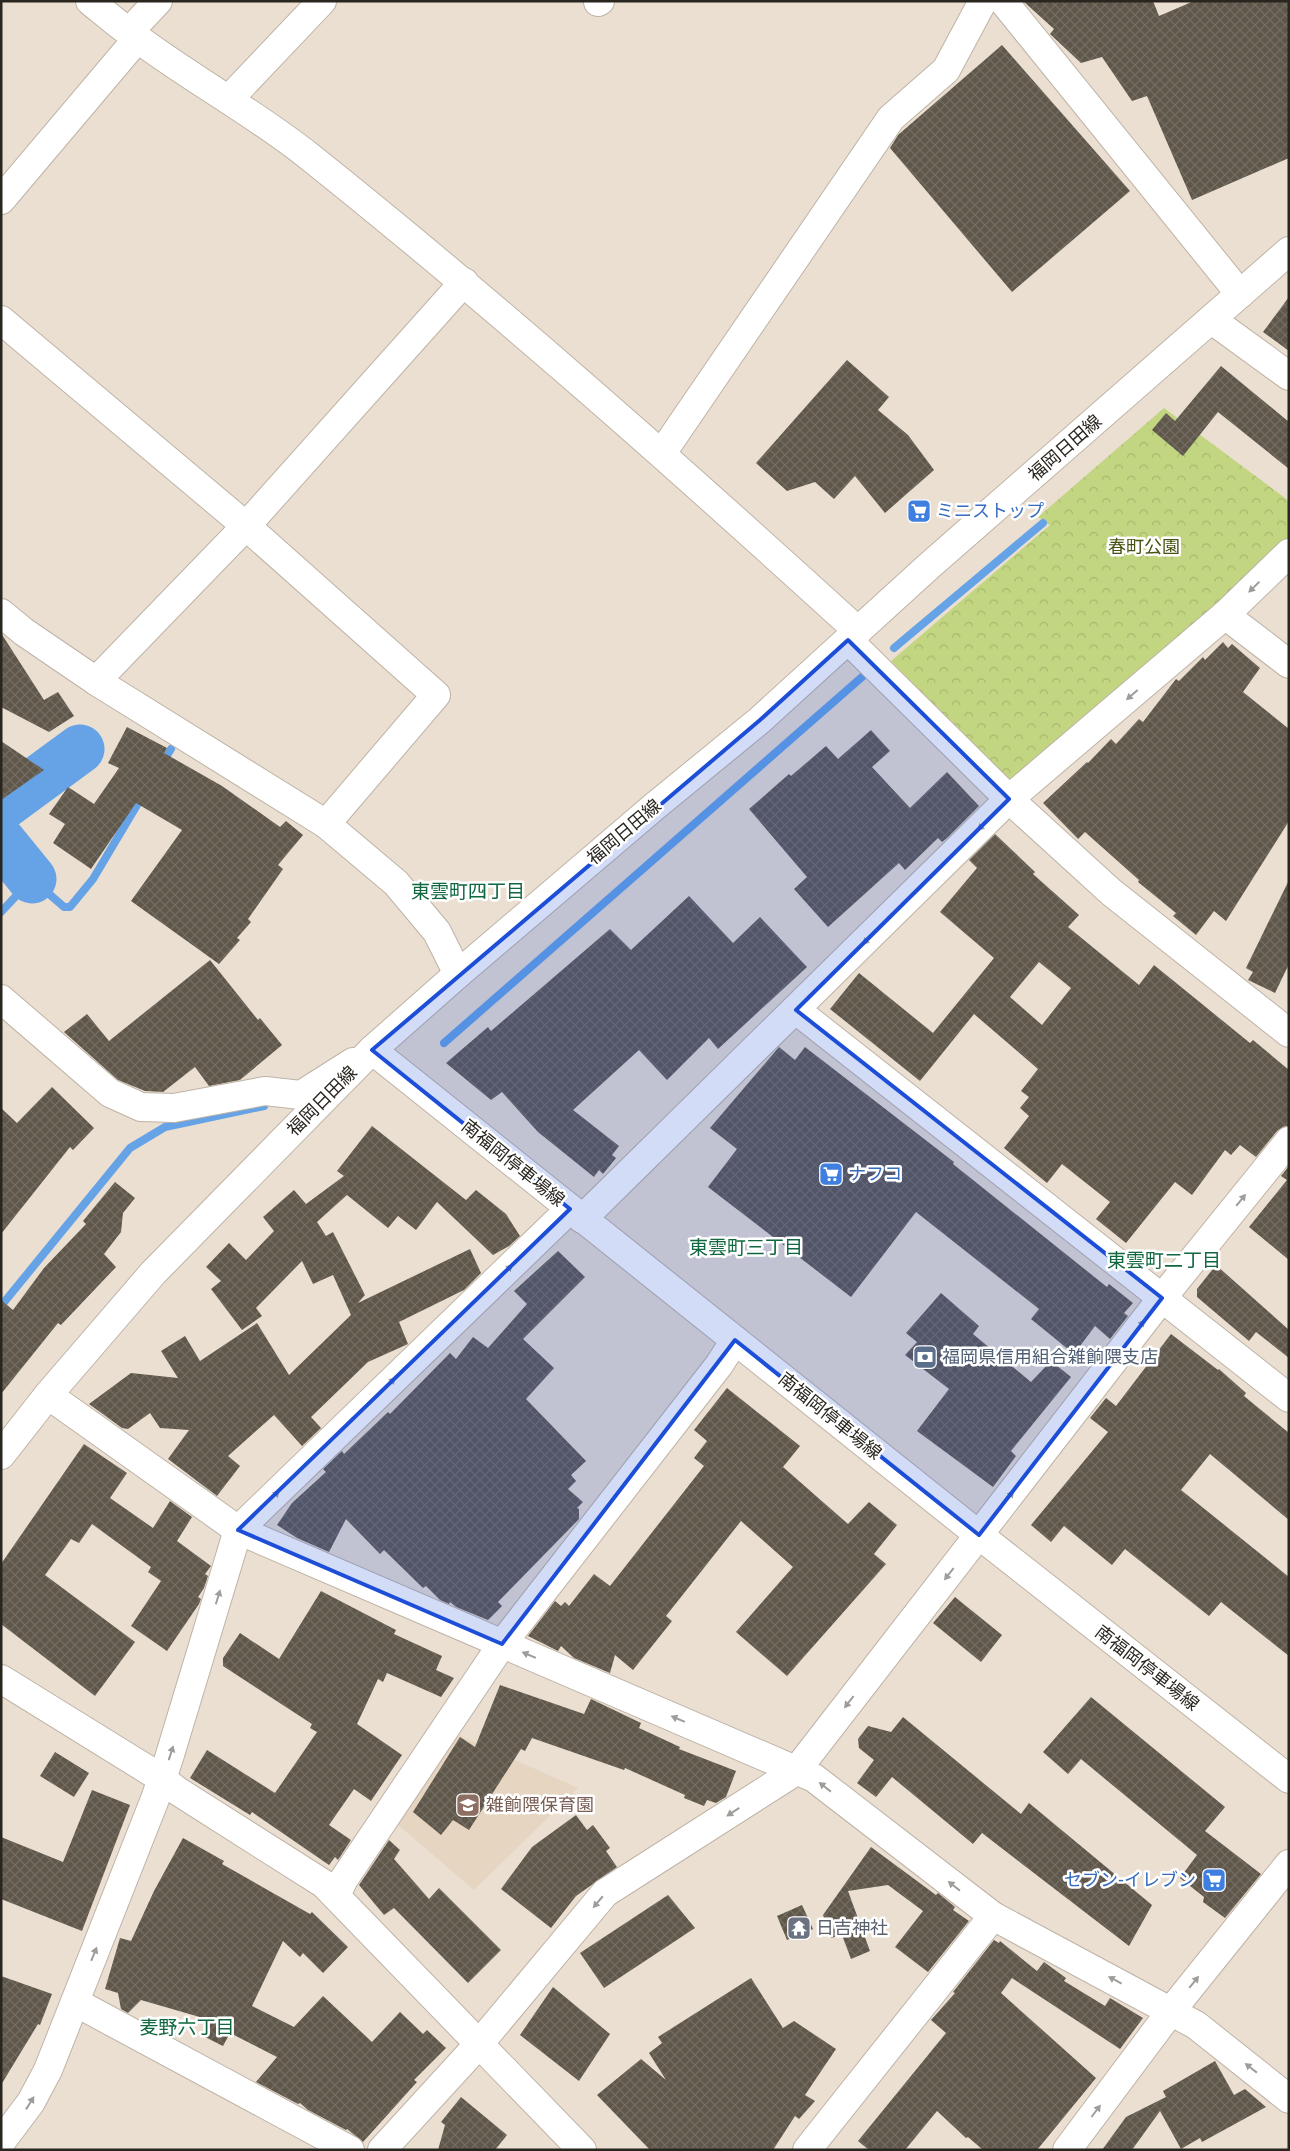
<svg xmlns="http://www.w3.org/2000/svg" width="1290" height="2151" viewBox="0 0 1290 2151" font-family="Helvetica,'Noto Sans JP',sans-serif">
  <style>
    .built { fill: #e5d5c1 }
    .park { fill: url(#park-crowns) }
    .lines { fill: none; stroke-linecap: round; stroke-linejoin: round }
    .stream { stroke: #65a3e6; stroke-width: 8 }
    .river { stroke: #65a3e6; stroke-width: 49 }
    .building { fill: url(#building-cross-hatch); fill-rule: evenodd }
    .street-casing { stroke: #beb3a6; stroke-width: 30 }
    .secondary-casing { stroke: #beb3a6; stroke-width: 30 }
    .street { stroke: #fff; stroke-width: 28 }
    .secondary { stroke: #fff; stroke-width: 28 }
    .oneway { fill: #9f9d9a }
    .marked { fill: #1d4ed8; fill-opacity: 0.2; stroke: #1d4ed8; stroke-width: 4; stroke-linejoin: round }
    .labels { text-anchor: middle; stroke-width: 5; stroke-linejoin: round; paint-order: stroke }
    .street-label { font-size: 18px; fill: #29251f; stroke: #fff }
    .shop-label { font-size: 18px; fill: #366cbe; stroke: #fff; text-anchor: start }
    .park-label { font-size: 18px; fill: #465210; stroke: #fff }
    .service-label { font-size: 18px; fill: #4e5e75; stroke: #fff; text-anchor: start }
    .education-label { font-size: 18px; fill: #785e54; stroke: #fff; text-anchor: start }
    .worship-label { font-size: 18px; fill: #5b616d; stroke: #fff; text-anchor: start }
    .neighbourhood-label { font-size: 19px; fill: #106740; stroke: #fff }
  </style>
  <defs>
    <pattern id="park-crowns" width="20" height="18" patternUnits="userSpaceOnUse" patternTransform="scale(1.25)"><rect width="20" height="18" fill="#c2d681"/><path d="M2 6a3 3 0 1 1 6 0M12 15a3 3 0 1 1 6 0" fill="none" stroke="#a7b86f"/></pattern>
    <pattern id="building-cross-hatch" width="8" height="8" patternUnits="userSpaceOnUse" patternTransform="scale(1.25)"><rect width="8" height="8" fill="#60574b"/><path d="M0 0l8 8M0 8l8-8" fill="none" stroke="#736c62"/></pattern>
  </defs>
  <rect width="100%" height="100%" fill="#eadfd1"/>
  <polygon class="built" points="454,1733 578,1788 474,1890 396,1823"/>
  <polygon class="park" points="1164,408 1289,501 1289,541 1022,782 1005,779 891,661 1050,525 1038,517"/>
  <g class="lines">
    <g class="stream">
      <polyline points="894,648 1043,523"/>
      <polyline points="163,762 171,749"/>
      <polyline points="1,912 32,879 64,907 70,907 93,879 143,795"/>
      <polyline points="444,1043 862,677"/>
      <polyline points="1,1306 130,1148 165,1127 264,1106"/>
    </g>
    <g class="river">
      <polyline points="1,807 80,749"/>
      <polyline points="1,841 32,879"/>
    </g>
  </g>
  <g class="building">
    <polygon points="1023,1 1153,1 1159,16 1194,1 1289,1 1289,158 1192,200 1147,96 1132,101 1102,57 1081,63 1050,34 1054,29"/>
    <polygon points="1002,45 1130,191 1012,292 890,148 898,135"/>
    <polygon points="1289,297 1289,351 1263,332"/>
    <polygon points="847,360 889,397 878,410 908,435 934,470 885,513 855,476 834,499 815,482 787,491 756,463"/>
    <polygon points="1221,366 1289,422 1289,469 1218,412 1183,456 1152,430 1166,413 1175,421"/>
    <polygon points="1,633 44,700 58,692 74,716 49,732 1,707"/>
    <polygon points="1223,642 1228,648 1232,644 1260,668 1243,692 1289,729 1289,821 1226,921 1214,911 1196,935 1173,916 1176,913 1138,882 1139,880 1085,832 1078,839 1043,803 1087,762 1088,763 1111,739 1116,744 1139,719 1143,722 1176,679 1179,681 1203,657 1205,660"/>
    <polygon points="127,727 167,748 164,753 222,786 280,827 286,821 303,835 278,865 283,869 248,919 251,922 237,938 240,940 219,964 131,901 182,830 136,803 91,869 53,843 65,824 49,814 68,787 94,804 119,768 108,763"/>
    <polygon points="871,730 890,751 872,767 910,808 947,772 979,806 947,838 942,842 938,838 905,870 899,863 828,927 794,889 807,877 749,809 789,774 791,776 826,746 838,759"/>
    <polygon points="1,741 44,770 1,800"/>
    <path d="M995,834L1035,872L1033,874L1079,915L1068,927L1139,985L1154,965L1250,1043L1253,1040L1289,1070V1126L1283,1127L1277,1131L1256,1157L1240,1145L1231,1155L1225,1150L1192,1195L1175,1182L1126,1243L1096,1219L1110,1202L1062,1164L1047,1183L1004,1148L1029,1116L1020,1108L1029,1097L1021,1091L1038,1069L974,1014L920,1081L830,1009L859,973L933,1033L994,958L940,912L977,868L969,860ZM1039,962L1071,988L1042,1025L1010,997Z"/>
    <polygon points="1289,880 1289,964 1275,993 1248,980 1253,972 1246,968"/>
    <polygon points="689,896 733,943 760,917 807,967 718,1049 709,1038 667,1080 639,1050 573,1110 619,1146 612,1155 616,1158 603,1174 599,1170 594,1177 538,1132 502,1092 491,1100 446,1063 488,1027 491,1031 610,929 631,950"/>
    <polygon points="210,960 258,1020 260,1018 282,1045 240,1080 209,1086 195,1067 163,1092 145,1091 118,1080 64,1032 87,1014 109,1041"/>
    <polygon points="779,1047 795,1060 805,1047 954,1162 953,1164 1107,1287 1109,1284 1133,1303 1124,1313 1128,1316 1110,1339 1095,1326 1074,1354 1031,1319 1039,1309 916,1212 851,1297 708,1187 737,1149 710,1128"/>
    <polygon points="52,1087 94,1128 73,1150 70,1147 1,1234 1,1108 17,1123"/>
    <polygon points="372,1126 466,1200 476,1190 506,1214 520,1236 509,1246 493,1255 437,1202 416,1230 398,1216 388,1228 347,1195 317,1222 326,1236 333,1232 365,1295 358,1303 470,1249 481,1273 464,1290 399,1322 408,1344 368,1362 311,1417 321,1428 302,1446 274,1415 228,1456 240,1466 217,1496 168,1459 189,1430 160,1428 150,1413 128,1429 122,1428 89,1404 131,1373 178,1378 161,1351 185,1336 200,1361 257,1323 289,1375 351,1315 333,1275 313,1284 302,1261 256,1308 262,1316 242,1330 211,1289 221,1281 206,1267 229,1243 246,1260 274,1231 263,1217 294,1190 306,1204 344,1176 337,1171"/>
    <polygon points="1289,1166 1289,1260 1249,1227 1287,1180 1281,1176"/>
    <polygon points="115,1182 135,1198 123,1213 121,1232 104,1254 116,1267 61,1325 58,1323 1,1394 1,1300 13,1310 44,1268 86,1224 83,1221"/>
    <polygon points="558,1251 585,1277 523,1339 554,1368 526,1399 586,1461 571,1475 576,1481 568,1489 583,1502 577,1508 579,1509 579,1519 498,1602 502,1606 488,1620 456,1607 450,1602 449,1604 440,1600 426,1586 423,1588 384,1550 380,1554 346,1519 329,1552 297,1538 277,1525 292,1503 326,1472 323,1469 342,1451 344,1454 388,1412 390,1414 450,1353 456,1359 473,1337 488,1348 527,1304 514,1291"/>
    <polygon points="1216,1265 1289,1330 1289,1358 1256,1332 1249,1341 1197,1297 1197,1289"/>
    <polygon points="941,1293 979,1326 973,1334 1031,1382 1051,1361 1071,1377 1011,1451 1016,1456 993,1487 917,1431 949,1389 905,1355 917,1342 906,1333"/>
    <polygon points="1171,1334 1218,1370 1219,1369 1246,1393 1244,1396 1289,1433 1289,1520 1210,1454 1181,1490 1289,1577 1289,1656 1221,1602 1209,1616 1125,1549 1112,1565 1064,1526 1051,1542 1031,1525 1108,1432 1090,1418 1106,1398 1116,1406"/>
    <polygon points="727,1388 800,1446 783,1467 848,1524 869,1502 897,1525 874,1554 886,1564 787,1676 736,1632 793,1567 741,1521 666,1616 672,1621 633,1670 615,1655 610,1673 574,1658 561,1646 558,1651 528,1636 555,1601 561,1606 565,1602 569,1606 594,1574 610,1586 704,1466 694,1458 707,1441 694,1430"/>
    <polygon points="84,1444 127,1473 110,1498 153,1528 170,1501 192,1517 177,1541 211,1566 205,1574 208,1576 204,1588 198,1597 201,1599 199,1604 167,1651 131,1626 161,1581 148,1572 151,1567 92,1524 79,1543 71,1539 45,1575 135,1642 95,1696 1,1624 1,1564"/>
    <polygon points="321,1591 396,1630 394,1634 442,1656 436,1670 454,1678 441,1697 387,1673 383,1682 378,1679 357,1724 402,1755 371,1801 354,1789 329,1825 351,1840 338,1860 335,1857 329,1865 252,1812 250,1815 190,1778 207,1750 275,1793 317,1732 310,1728 312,1724 223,1666 223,1658 240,1633 279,1659"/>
    <polygon points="955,1597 1002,1635 981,1662 933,1623"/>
    <polygon points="500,1685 584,1714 591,1699 641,1723 639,1728 680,1747 679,1749 736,1771 726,1797 716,1803 707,1800 704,1806 684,1798 685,1795 625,1768 624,1770 532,1738 525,1751 521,1749 469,1830 453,1820 441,1835 413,1812 460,1737 475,1747"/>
    <polygon points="1091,1697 1225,1807 1205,1831 1261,1874 1225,1918 1203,1902 1204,1897 1180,1878 1197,1855 1081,1759 1068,1774 1043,1752"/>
    <polygon points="903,1717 1021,1814 1029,1803 1152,1905 1129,1946 982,1833 973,1844 892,1777 876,1797 857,1783 874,1760 859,1748 858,1739 868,1726 891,1732"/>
    <polygon points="55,1752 89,1773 74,1797 40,1776"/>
    <polygon points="92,1790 130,1805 82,1931 1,1899 1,1837 63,1862"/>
    <polygon points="576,1815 587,1830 593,1825 610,1848 606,1851 617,1867 576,1896 551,1928 501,1889 532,1847"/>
    <polygon points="183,1838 224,1861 222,1864 310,1914 312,1912 348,1947 323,1973 303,1953 300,1957 283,1941 252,2006 294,2027 323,1996 372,2042 400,2012 423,2034 427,2030 446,2048 414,2080 417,2082 363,2142 347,2129 346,2130 308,2110 300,2103 298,2104 256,2082 277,2057 230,2033 223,2046 203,2036 210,2020 141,2000 128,2013 121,2009 118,1993 105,1989 120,1938 131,1941 154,1891"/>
    <polygon points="389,1840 400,1850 394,1859 429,1899 439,1888 501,1950 468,1983 394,1908 384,1915 359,1885"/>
    <polygon points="871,1847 936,1895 938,1893 955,1907 953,1910 969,1921 928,1972 895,1947 923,1911 888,1885 848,1891 870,1951 851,1959 842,1935 831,1938 823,1915"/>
    <polygon points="668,1895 695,1928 604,1988 580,1953"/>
    <polygon points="802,1905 813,1929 787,1940 777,1916"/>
    <polygon points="994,1940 999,1943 1000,1941 1037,1971 1044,1962 1066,1978 1064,1981 1105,2006 1110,1998 1143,2018 1120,2049 1012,1978 1001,1993 1096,2078 1037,2150 983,2150 968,2137 966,2138 937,2111 905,2150 869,2150 858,2141 946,2033 931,2020 955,1993 953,1992"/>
    <polygon points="1,1976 52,1994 40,2025 38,2024 1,2085"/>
    <polygon points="751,1978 783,2028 794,2021 836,2049 805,2095 815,2101 799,2119 795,2116 773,2150 650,2150 597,2095 641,2059 666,2080 649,2053 662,2043 658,2037"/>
    <polygon points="553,1987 610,2034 579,2081 520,2035"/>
    <polygon points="1215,2061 1234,2095 1245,2089 1266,2107 1202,2142 1200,2138 1181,2149 1160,2111 1132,2150 1102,2150 1126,2117 1166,2097 1163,2091"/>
    <polygon points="461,2097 507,2135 495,2150 438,2150 445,2125 441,2122"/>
  </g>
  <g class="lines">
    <g class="street-casing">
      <g id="street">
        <polyline points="1003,1 1240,294"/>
        <polyline points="598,2 600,1"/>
        <polyline points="129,32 158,1"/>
        <polyline points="229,99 322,1"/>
        <polyline points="1,200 137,39"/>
        <polyline points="1,320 246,526 436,695 326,824"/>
        <polyline points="1212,320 1289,376"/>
        <polyline points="662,453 891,118 946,70 983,1"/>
        <polyline points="1225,615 1289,664"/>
        <polyline points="848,640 1009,799 1111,892 1289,1033"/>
        <polyline points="96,681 246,526 464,282"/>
        <polyline points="1,999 110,1093 141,1107 174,1108 265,1091 301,1095 353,1062"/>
        <polyline points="796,1010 1289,1398"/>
        <polyline points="582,1219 1009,799 1225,615 1289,553"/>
        <polyline points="48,1395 238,1530 814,1778 993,1916 1196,2025 1289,2099"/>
        <polyline points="1,1679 161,1778 176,1790 324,1884 582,2150"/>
        <polyline points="336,1895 344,1879 502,1644 719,1365 735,1340"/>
        <polyline points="75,2002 350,2150"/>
        <polyline points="1,2142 31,2102 48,2070 155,1799 169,1758 238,1530 570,1209"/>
        <polyline points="382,2150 479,2044 605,1893 796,1771 1162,1298 1289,1141"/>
        <polyline points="807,2150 993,1916"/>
        <polyline points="1067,2150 1171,2011 1289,1864"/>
      </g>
    </g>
    <g class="secondary-casing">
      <g id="secondary">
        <path d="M90,1C106,14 121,27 137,38C193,80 255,113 310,157C499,308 679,468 858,631"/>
        <polyline points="1,613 24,632 96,681 326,824 396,883 437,932 458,974"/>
        <polyline points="372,1050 979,1535 1289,1779"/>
        <polyline points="1,1455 48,1395 153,1273 372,1050 458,974 655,806 760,720 929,566 1289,251"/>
      </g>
    </g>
    <use href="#street" class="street"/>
    <use href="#secondary" class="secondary"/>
  </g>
  <defs><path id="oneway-solid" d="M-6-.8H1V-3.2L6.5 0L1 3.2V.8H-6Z" transform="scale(1.25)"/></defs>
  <g class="oneway">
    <use href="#oneway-solid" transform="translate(1254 587) rotate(136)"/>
    <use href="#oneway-solid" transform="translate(1132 695) rotate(139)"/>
    <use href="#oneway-solid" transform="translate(983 825) rotate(135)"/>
    <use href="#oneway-solid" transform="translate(868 939) rotate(135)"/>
    <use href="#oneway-solid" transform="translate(1241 1200) rotate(-51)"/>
    <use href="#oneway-solid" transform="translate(507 1270) rotate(-44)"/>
    <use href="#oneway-solid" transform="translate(1140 1326) rotate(-52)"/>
    <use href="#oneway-solid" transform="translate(390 1383) rotate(-44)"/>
    <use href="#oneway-solid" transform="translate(274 1496) rotate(-44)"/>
    <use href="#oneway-solid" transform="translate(1009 1497) rotate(-52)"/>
    <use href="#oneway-solid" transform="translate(949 1574) rotate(128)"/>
    <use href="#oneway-solid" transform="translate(218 1597) rotate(-73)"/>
    <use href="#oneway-solid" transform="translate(529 1655) rotate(-157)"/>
    <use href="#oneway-solid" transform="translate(849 1702) rotate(128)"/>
    <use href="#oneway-solid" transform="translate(678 1719) rotate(-157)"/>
    <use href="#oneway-solid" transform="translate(171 1753) rotate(-72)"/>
    <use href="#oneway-solid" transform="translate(825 1787) rotate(-142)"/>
    <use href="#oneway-solid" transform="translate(733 1812) rotate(147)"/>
    <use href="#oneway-solid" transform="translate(954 1886) rotate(-142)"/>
    <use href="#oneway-solid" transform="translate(598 1902) rotate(130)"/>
    <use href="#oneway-solid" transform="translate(94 1954) rotate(-68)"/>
    <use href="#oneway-solid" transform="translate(1115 1980) rotate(-152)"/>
    <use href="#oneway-solid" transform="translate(1194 1982) rotate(-51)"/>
    <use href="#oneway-solid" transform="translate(1251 2068) rotate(-142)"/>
    <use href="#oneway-solid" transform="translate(30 2103) rotate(-58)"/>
    <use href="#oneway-solid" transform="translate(1096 2111) rotate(-53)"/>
  </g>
  <path class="marked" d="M848,640L1009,799L796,1010L1162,1298L979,1535L735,1340L502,1644L238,1530L570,1209L372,1050L760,720Z"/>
  <defs>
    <g id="supermarket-square" transform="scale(1.25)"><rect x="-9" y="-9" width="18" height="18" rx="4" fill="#3f7fe0" stroke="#fff"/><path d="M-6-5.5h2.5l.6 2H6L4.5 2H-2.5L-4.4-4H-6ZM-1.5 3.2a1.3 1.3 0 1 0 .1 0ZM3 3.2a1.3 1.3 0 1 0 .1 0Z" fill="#fff"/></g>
    <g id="bank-square" transform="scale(1.25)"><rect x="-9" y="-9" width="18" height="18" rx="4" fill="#5c6f8a" stroke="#fff"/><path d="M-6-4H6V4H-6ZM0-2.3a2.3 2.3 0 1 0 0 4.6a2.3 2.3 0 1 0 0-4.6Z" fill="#fff"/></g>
    <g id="school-square" transform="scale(1.25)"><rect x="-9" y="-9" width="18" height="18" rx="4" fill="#8d6e63" stroke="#fff"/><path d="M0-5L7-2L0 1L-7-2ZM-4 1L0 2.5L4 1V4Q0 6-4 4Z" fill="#fff"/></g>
    <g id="temple-square" transform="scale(1.25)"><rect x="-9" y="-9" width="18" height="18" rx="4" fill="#6b7280" stroke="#fff"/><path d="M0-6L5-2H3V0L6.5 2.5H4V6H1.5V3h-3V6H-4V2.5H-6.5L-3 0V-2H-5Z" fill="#fff"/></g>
  </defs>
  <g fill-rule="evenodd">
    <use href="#supermarket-square" x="919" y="511"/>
    <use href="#supermarket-square" x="831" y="1174"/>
    <use href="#bank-square" x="925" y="1357"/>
    <use href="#school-square" x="468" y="1805"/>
    <use href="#supermarket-square" x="1214" y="1880"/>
    <use href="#temple-square" x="799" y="1928"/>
  </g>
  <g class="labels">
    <g class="street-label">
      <text transform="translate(1065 448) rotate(-41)" y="6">福岡日田線</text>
      <text transform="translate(624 832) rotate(-40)" y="6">福岡日田線</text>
      <text transform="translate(322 1101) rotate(-45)" y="6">福岡日田線</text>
      <text transform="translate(513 1163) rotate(39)" y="6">南福岡停車場線</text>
      <text transform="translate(830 1416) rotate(39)" y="6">南福岡停車場線</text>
      <text transform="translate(1147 1668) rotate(38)" y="6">南福岡停車場線</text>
    </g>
    <g class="shop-label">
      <text x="936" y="517">ミニストップ</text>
      <text x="848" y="1180">ナフコ</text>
      <text x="1196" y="1886" text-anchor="end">セブン-イレブン</text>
    </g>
    <g class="park-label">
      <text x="1144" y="553">春町公園</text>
    </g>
    <g class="service-label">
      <text x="942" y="1363">福岡県信用組合雑餉隈支店</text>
    </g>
    <g class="education-label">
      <text x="486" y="1811">雑餉隈保育園</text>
    </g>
    <g class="worship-label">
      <text x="816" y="1934">日吉神社</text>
    </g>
    <g class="neighbourhood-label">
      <text x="468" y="898">東雲町四丁目</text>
      <text x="746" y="1254">東雲町三丁目</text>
      <text x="1164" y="1267">東雲町二丁目</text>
      <text x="187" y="2034">麦野六丁目</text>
    </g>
  </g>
  <rect width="1290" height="2151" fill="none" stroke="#29251f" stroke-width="5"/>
</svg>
